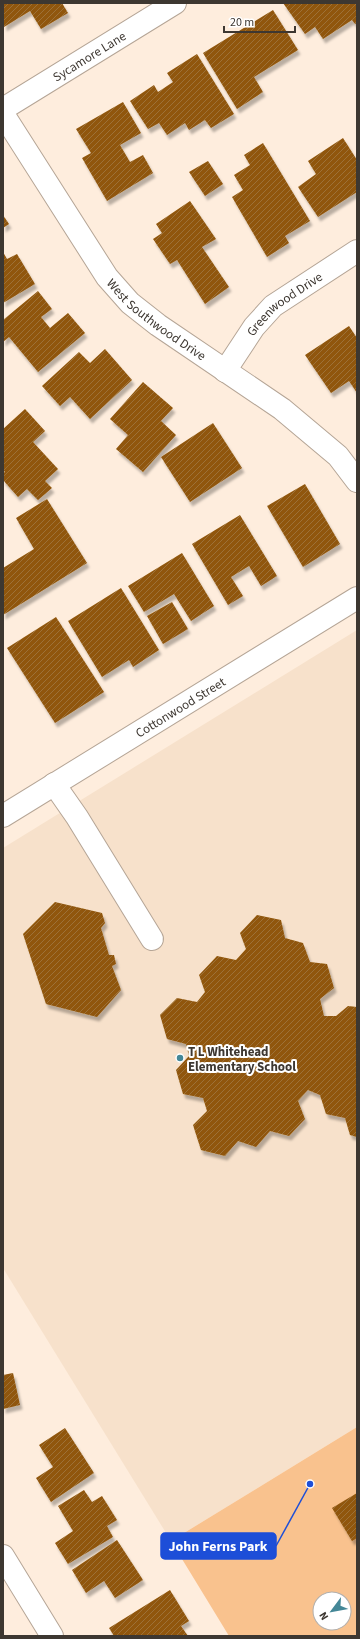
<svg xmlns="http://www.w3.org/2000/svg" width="360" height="1639" viewBox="0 0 360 1639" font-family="'Source Sans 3',sans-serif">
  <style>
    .built { fill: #f7e1cb }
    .green { fill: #f9c28e; fill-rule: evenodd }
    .building { fill: url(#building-hatch); filter: url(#shadow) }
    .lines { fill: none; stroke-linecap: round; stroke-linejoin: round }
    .minor-casing { stroke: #b5a596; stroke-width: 24 }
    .minor { stroke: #fff; stroke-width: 22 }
    .poi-dot { fill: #448797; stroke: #fff; stroke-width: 1.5 }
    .labels { text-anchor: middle; stroke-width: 4; stroke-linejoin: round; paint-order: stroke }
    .street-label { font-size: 13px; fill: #3d3731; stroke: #fff }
    .poi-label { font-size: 13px; font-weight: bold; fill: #3d3731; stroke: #fff; text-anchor: start }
    .leader { fill: none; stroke: #1d4ed8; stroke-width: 1.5 }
    .callout-dot { fill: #1d4ed8; stroke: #fff; stroke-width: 1.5 }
    .callout { fill: #1d4ed8; stroke: #1d4ed8; stroke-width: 1.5 }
    .callout-label { font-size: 14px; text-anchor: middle; font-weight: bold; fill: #fff }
  </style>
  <defs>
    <pattern id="building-hatch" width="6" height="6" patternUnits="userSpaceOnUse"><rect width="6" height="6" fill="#90560a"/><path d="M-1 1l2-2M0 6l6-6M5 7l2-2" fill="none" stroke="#9d7138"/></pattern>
    <filter id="shadow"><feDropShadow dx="2.5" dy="4.5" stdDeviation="1" flood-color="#0004"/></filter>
  </defs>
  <rect width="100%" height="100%" fill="#feeddd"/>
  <polygon class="built" points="357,630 357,1427 171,1541 3,1268 3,848"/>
  <path class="green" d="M357,1427V1636H229L171,1541ZM320,1599H344V1623H320Z"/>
  <g class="building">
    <polygon points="3,3 62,3 68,13 41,29 30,11 4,27"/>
    <polygon points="283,3 357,3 357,23 355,24 352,20 323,39 315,27 305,34"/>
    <polygon points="273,10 298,50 254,77 263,92 237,109 203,53"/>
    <polygon points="197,54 234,114 211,128 205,120 189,130 185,123 167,135 159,123 148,129 130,101 154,85 158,92 173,82 167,73"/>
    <polygon points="123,102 141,133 120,145 130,162 143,155 153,173 107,201 82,158 91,153 76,129"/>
    <polygon points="343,138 357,160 357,192 318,217 298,187 316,174 308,161"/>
    <polygon points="263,143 310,221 285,236 289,243 267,257 232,197 243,190 234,175 250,165 244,155"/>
    <polygon points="208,161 223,184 205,196 189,172"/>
    <polygon points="190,201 216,239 202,247 229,287 205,304 177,260 170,264 153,239 162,233 156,224"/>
    <polygon points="3,215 9,224 3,228"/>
    <polygon points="3,252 7,259 17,254 35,284 3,303"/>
    <polygon points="38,291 52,309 41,317 50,328 68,313 85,333 38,372 9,337 3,342 3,320"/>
    <polygon points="349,326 357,338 357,393 349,381 331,393 305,355"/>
    <polygon points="105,349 132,380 90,419 70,397 60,406 42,386 79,352 90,363"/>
    <polygon points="143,382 173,408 161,421 176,435 143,472 116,449 128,435 110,419"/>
    <polygon points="25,409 45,431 33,442 58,469 45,481 52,488 38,500 27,489 18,497 3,480 3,473 5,472 3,470 3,429"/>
    <polygon points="213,423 242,468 190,502 161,457"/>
    <polygon points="305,484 340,544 303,567 267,506"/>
    <polygon points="47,499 87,563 3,615 3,568 34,549 16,518"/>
    <polygon points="240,515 277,576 261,586 249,566 231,577 243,596 228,605 192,544"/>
    <polygon points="182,553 214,606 191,621 174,594 144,612 128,586"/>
    <polygon points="121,588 159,650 133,667 129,660 102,677 68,621"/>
    <polygon points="172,602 188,629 163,644 147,616"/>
    <polygon points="56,617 104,692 55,723 7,648"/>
    <polygon points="55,902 102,913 105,923 101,928 109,955 114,955 116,964 112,966 121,990 97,1017 46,1004 23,934"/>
    <polygon points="257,915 281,920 285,938 303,943 310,962 327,964 334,988 320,999 324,1016 336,1016 348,1006 357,1007 357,1137 350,1135 345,1118 326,1114 320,1095 308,1090 298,1101 305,1119 289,1136 270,1131 256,1147 238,1141 225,1156 201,1150 193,1125 207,1111 203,1098 183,1094 176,1070 189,1056 186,1044 167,1039 160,1015 177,998 197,1002 205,992 199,975 217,956 236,960 246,949 240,933"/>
    <polygon points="13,1373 20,1405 3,1409 3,1375"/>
    <polygon points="65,1428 94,1473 51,1502 36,1478 53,1467 39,1445"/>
    <polygon points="84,1490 92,1502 102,1496 117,1520 107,1526 113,1537 68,1564 55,1543 73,1531 58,1506"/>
    <polygon points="357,1493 357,1538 352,1541 332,1508"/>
    <polygon points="117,1540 143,1580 115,1598 104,1581 86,1593 72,1570"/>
    <polygon points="170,1590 189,1621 181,1626 188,1636 114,1636 109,1628"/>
  </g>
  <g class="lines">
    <g class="minor-casing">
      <g id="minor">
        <path id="s1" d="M3,109L175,3"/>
        <path id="s2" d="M3,114L107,277L130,303L158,325L282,409L338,456L357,481"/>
        <path id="s3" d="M225,371L254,327L273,306L357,251"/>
        <polyline points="54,784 77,817 152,939"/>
        <path id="s4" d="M3,816L357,598"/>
        <polyline points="3,1556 52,1636"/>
      </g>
    </g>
    <use href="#minor" class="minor"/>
  </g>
  <circle class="poi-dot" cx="180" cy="1058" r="4"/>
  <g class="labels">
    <g class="street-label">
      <text dy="5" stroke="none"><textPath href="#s1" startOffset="101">Sycamore Lane</textPath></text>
      <text dy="5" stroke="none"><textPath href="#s3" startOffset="91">Greenwood Drive</textPath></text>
      <text dy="5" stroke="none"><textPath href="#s2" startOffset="259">West Southwood Drive</textPath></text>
      <text dy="5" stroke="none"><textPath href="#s4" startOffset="208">Cottonwood Street</textPath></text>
    </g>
    <g class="poi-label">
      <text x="188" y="1056">T L Whitehead<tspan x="188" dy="15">Elementary School</tspan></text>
    </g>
  </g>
  <path class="leader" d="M310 1484L276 1546"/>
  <circle class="callout-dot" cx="310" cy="1484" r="4"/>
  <rect class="callout" x="161" y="1533" width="115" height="26" rx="4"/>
  <g class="callout-label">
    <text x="218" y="1551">John Ferns Park</text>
  </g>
  <rect width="360" height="1639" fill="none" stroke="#3d3731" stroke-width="8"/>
  <g transform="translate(332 1611) rotate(238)"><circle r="19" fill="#ffffff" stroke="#b1afad"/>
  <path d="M0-3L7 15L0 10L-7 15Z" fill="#448797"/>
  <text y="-6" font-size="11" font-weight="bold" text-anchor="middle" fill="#3d3731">N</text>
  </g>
  <path d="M224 26v6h71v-6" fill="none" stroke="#3d3731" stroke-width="2"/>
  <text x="230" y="26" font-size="12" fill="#3d3731" stroke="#ffffff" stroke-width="3" paint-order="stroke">20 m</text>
</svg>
